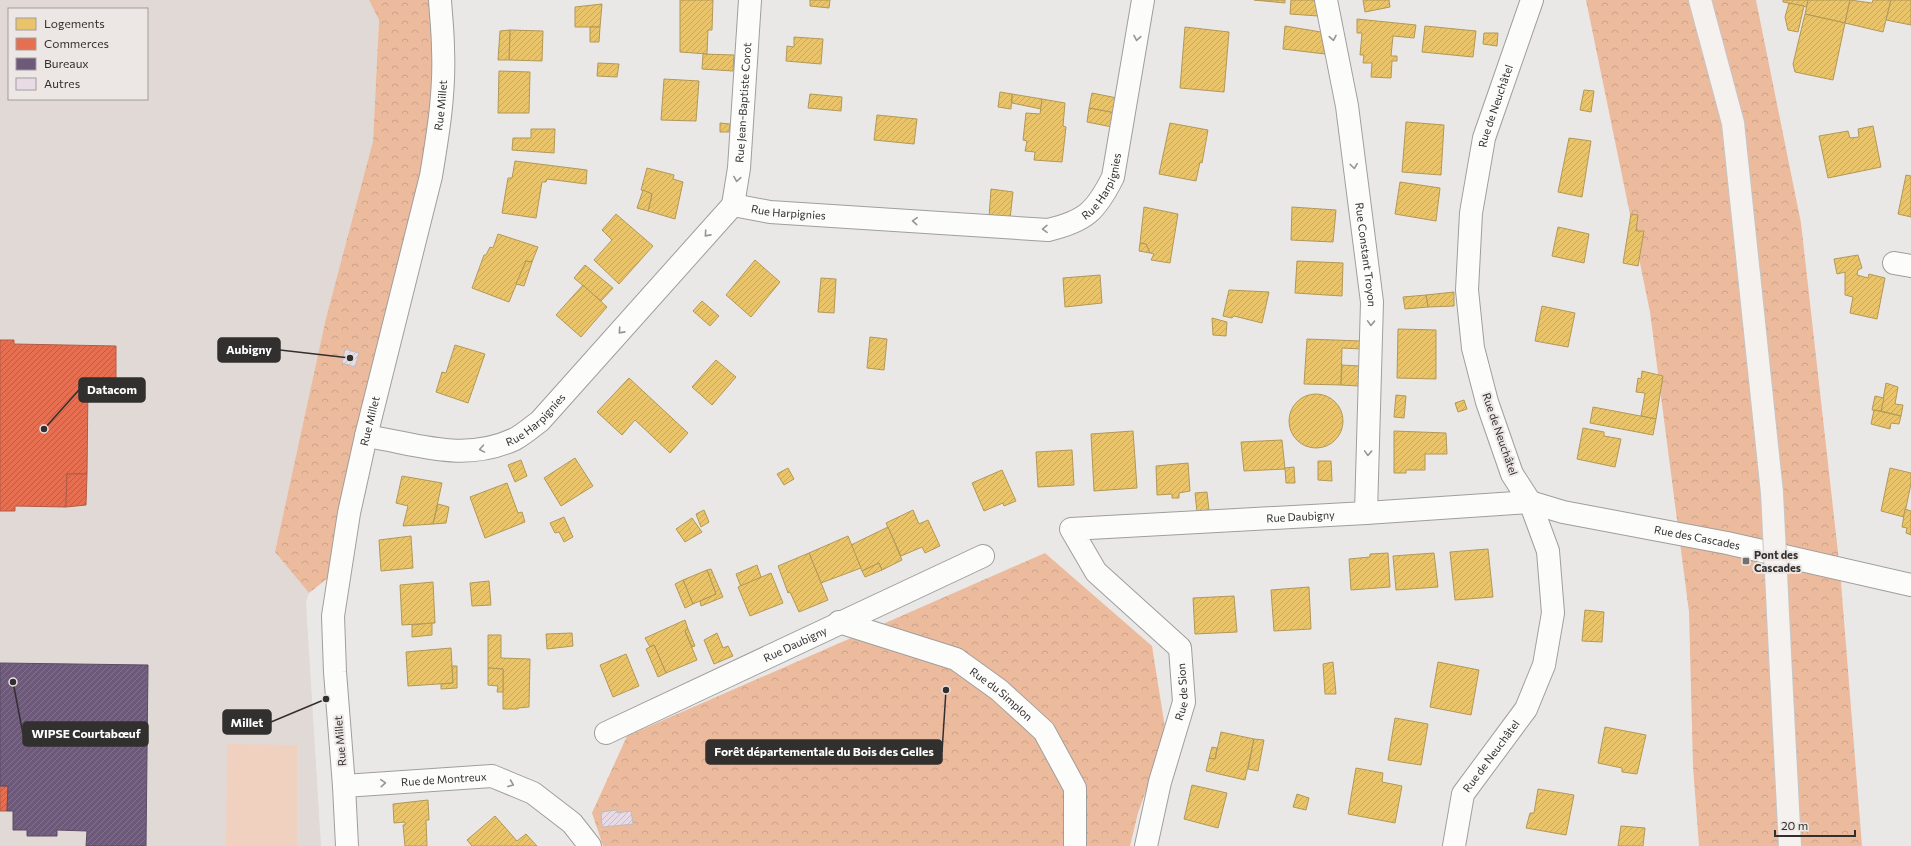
<svg xmlns="http://www.w3.org/2000/svg" width="1911" height="846" viewBox="0 0 1911 846" font-family="Commissioner,sans-serif">
  <style>
    .built { fill: #e1d9d5; fill-rule: evenodd }
    .forest { fill: url(#forest-crowns) }
    .pitch { fill: #f0d0be }
    .homes { fill: url(#homes-hatch); stroke: #b29858 }
    .shops { fill: url(#shops-hatch); stroke: #b15c47 }
    .offices { fill: url(#offices-hatch); stroke: #5b4d64 }
    .building { fill: url(#building-hatch); stroke: #bebcbc }
    .lines { fill: none; stroke-linecap: round; stroke-linejoin: round }
    .minor-casing { stroke: #a09e9c; stroke-width: 24 }
    .major-casing { stroke: #c7c6c5; stroke-width: 24 }
    .minor { stroke: #fcfcfb; stroke-width: 22 }
    .major { stroke: #f5f1ef; stroke-width: 22 }
    .major-bridge-casing { stroke: #c7c6c5; stroke-width: 24; stroke-linecap: butt }
    .major-bridge { stroke: #f5f1ef; stroke-width: 22 }
    .oneway { stroke: #979695 }
    .poi-dot { fill: #72706f; stroke: #ece7e4; stroke-width: 1.5 }
    .labels { text-anchor: middle; stroke-width: 4; stroke-linejoin: round; paint-order: stroke }
    .street-label { font-size: 11px; fill: #32302f; stroke: #ece7e4 }
    .poi-label { font-size: 11px; font-weight: bold; fill: #32302f; stroke: #ece7e4; text-anchor: start }
    .leader { fill: none; stroke: #32302f; stroke-width: 1.5 }
    .callout-dot { fill: #32302f; stroke: #ece7e4; stroke-width: 1.5 }
    .callout { fill: #32302f; stroke: #32302f; stroke-width: 1.5 }
    .callout-label { font-size: 12px; text-anchor: middle; font-weight: bold; fill: #fff }
  </style>
  <defs>
    <pattern id="forest-crowns" width="20" height="18" patternUnits="userSpaceOnUse"><rect width="20" height="18" fill="#ecbb9e"/><path d="M2 6a3 3 0 1 1 6 0M12 15a3 3 0 1 1 6 0" fill="none" stroke="#cba188"/></pattern>
    <pattern id="homes-hatch" width="6" height="6" patternUnits="userSpaceOnUse"><rect width="6" height="6" fill="#e9c46a"/><path d="M-1 1l2-2M0 6l6-6M5 7l2-2" fill="none" stroke="#c8a95c"/></pattern>
    <pattern id="shops-hatch" width="6" height="6" patternUnits="userSpaceOnUse"><rect width="6" height="6" fill="#e76f51"/><path d="M-1 1l2-2M0 6l6-6M5 7l2-2" fill="none" stroke="#bc5c44"/></pattern>
    <pattern id="offices-hatch" width="6" height="6" patternUnits="userSpaceOnUse"><rect width="6" height="6" fill="#6d597a"/><path d="M-1 1l2-2M0 6l6-6M5 7l2-2" fill="none" stroke="#82738c"/></pattern>
    <pattern id="building-hatch" width="6" height="6" patternUnits="userSpaceOnUse"><rect width="6" height="6" fill="#e8dbe5"/><path d="M-1 1l2-2M0 6l6-6M5 7l2-2" fill="none" stroke="#c7bcc5"/></pattern>
  </defs>
  <rect width="100%" height="100%" fill="#eae8e6"/>
  <path class="built" d="M0,0H369L379,20L373,141L326,318L275,552L309,593L306,602L321,846H0ZM9,9H147V99H9Z"/>
  <g class="forest">
    <polygon points="369,0 430,0 434,38 433,110 425,168 328,578 309,593 275,552 326,318 373,141 379,20"/>
    <polygon points="1586,0 1756,0 1801,223 1840,570 1862,846 1699,846 1693,767 1689,612 1650,312"/>
    <polygon points="1045,553 1152,646 1166,734 1138,813 1130,846 603,846 592,813 627,736"/>
  </g>
  <polygon class="pitch" points="227,744 297,745 297,846 226,846"/>
  <g class="homes">
    <polygon points="680,0 713,0 712,30 708,30 707,54 680,52"/>
    <polygon points="810,0 830,0 829,8 810,6"/>
    <polygon points="1254,0 1285,0 1285,3"/>
    <polygon points="1291,0 1315,0 1318,16 1290,14"/>
    <polygon points="1363,0 1389,0 1390,7 1365,12"/>
    <polygon points="1783,0 1808,0 1807,7 1783,2"/>
    <polygon points="1808,0 1850,0 1845,23 1805,14"/>
    <polygon points="1850,0 1872,3 1873,0 1891,0 1883,32 1845,23"/>
    <polygon points="1891,0 1911,0 1911,25 1886,20"/>
    <polygon points="1789,3 1804,6 1798,32 1788,30 1785,17"/>
    <polygon points="602,4 600,27 575,27 575,7"/>
    <polygon points="1805,14 1845,23 1833,80 1795,72 1793,64"/>
    <polygon points="1357,19 1416,25 1414,38 1393,36 1391,56 1397,56 1397,61 1392,61 1391,78 1371,77 1372,63 1363,63 1364,55 1360,55 1362,33 1357,33"/>
    <polygon points="1285,26 1321,32 1325,54 1283,49"/>
    <polygon points="1425,26 1476,31 1473,57 1422,52"/>
    <polygon points="590,27 600,27 599,42 590,42"/>
    <polygon points="1185,27 1229,32 1224,92 1180,88"/>
    <polygon points="510,30 543,31 542,61 509,60"/>
    <polygon points="510,30 509,60 498,60 500,31"/>
    <polygon points="1484,33 1498,33 1497,46 1483,44"/>
    <polygon points="794,37 823,39 821,64 786,61 787,46 794,47"/>
    <polygon points="703,54 734,55 733,71 702,69"/>
    <polygon points="598,63 619,64 617,77 597,76"/>
    <polygon points="499,71 530,72 529,113 498,113"/>
    <polygon points="664,79 699,81 696,121 661,120"/>
    <polygon points="1584,90 1594,91 1591,112 1580,110"/>
    <polygon points="1000,92 1012,94 1011,109 998,107"/>
    <polygon points="1092,93 1117,98 1115,113 1089,108"/>
    <polygon points="810,94 842,97 841,111 808,108"/>
    <polygon points="1012,94 1042,99 1041,109 1012,103"/>
    <polygon points="1042,99 1065,103 1063,126 1066,127 1062,162 1034,160 1035,152 1025,151 1027,141 1023,140 1026,113 1040,114"/>
    <polygon points="1089,108 1115,113 1112,127 1087,122"/>
    <polygon points="877,115 917,119 914,144 874,140"/>
    <polygon points="1406,122 1444,125 1441,175 1402,172"/>
    <polygon points="720,123 730,124 729,132 720,132"/>
    <polygon points="1170,123 1208,130 1202,163 1200,162 1196,181 1159,174"/>
    <polygon points="1873,126 1881,167 1828,178 1819,136 1848,131 1850,138 1859,137 1858,129"/>
    <polygon points="531,129 555,129 554,153 512,150 513,138 531,138"/>
    <polygon points="1569,138 1591,141 1582,197 1558,192"/>
    <polygon points="515,161 587,170 586,184 547,179 546,182 542,182 536,218 502,213 508,178 512,178"/>
    <polygon points="647,168 674,175 673,179 683,182 675,219 648,211 652,194 641,190"/>
    <polygon points="1906,175 1911,176 1911,217 1898,214"/>
    <polygon points="1400,182 1440,188 1436,221 1395,214"/>
    <polygon points="991,189 1013,192 1010,219 989,217"/>
    <polygon points="643,190 652,194 648,211 637,208"/>
    <polygon points="1144,207 1178,214 1170,263 1151,260 1154,254 1150,253 1146,244 1140,243"/>
    <polygon points="1292,207 1336,210 1333,242 1291,240"/>
    <polygon points="616,214 653,246 619,284 594,260 612,240 602,230"/>
    <polygon points="1631,214 1638,215 1636,231 1644,231 1638,266 1623,263"/>
    <polygon points="1558,227 1589,234 1584,263 1552,256"/>
    <polygon points="498,234 538,247 532,262 526,261 509,302 472,288 484,255 486,255 490,247 493,248"/>
    <polygon points="1140,243 1146,244 1150,253 1139,251"/>
    <polygon points="1858,255 1862,268 1858,270 1857,275 1868,278 1869,274 1885,278 1877,319 1850,313 1853,297 1845,295 1845,272 1837,274 1834,259"/>
    <polygon points="755,260 780,282 751,317 726,295"/>
    <polygon points="526,261 532,262 524,286 516,284"/>
    <polygon points="1297,261 1343,263 1342,296 1295,293"/>
    <polygon points="585,265 613,288 601,301 574,278"/>
    <polygon points="1100,275 1102,303 1065,307 1063,278"/>
    <polygon points="821,278 836,279 834,313 818,312"/>
    <polygon points="583,285 607,307 581,337 556,315"/>
    <polygon points="1229,290 1269,292 1262,323 1234,316 1232,318 1223,316"/>
    <polygon points="1454,292 1454,306 1428,307 1426,295"/>
    <polygon points="1426,295 1428,307 1405,309 1403,297"/>
    <polygon points="702,301 719,316 710,326 693,311"/>
    <polygon points="1542,306 1575,313 1568,347 1535,341"/>
    <polygon points="1212,318 1227,322 1226,336 1213,335"/>
    <polygon points="1398,329 1436,330 1436,379 1397,378"/>
    <polygon points="870,337 887,339 884,370 867,368"/>
    <polygon points="1307,339 1361,341 1361,349 1342,348 1341,385 1304,384"/>
    <polygon points="455,345 485,354 468,403 436,392 442,372 446,373"/>
    <polygon points="716,360 736,377 712,405 692,387"/>
    <polygon points="1342,365 1360,366 1359,386 1341,385"/>
    <polygon points="1642,371 1663,376 1656,419 1641,416 1645,393 1636,392 1638,378 1641,379"/>
    <polygon points="629,378 688,433 670,453 635,420 622,435 597,412"/>
    <polygon points="1886,383 1898,387 1895,404 1903,405 1901,416 1881,411"/>
    <circle cx="1316" cy="421" r="27"/>
    <polygon points="1396,395 1406,396 1404,418 1394,417"/>
    <polygon points="1875,396 1884,398 1881,411 1872,410"/>
    <polygon points="1464,400 1467,409 1458,412 1455,403"/>
    <polygon points="1593,407 1656,419 1653,435 1590,423"/>
    <polygon points="1874,410 1901,416 1899,424 1891,423 1890,429 1871,424"/>
    <polygon points="1583,428 1604,432 1604,436 1621,439 1615,467 1577,459"/>
    <polygon points="1133,431 1137,488 1094,491 1091,434"/>
    <polygon points="1394,431 1446,433 1447,454 1425,454 1425,470 1406,470 1406,473 1394,473"/>
    <polygon points="1282,440 1285,469 1244,471 1241,442"/>
    <polygon points="1072,450 1074,485 1038,487 1036,452"/>
    <polygon points="575,458 593,486 561,506 544,478"/>
    <polygon points="521,460 527,476 515,482 508,465"/>
    <polygon points="1318,461 1331,461 1332,481 1318,480"/>
    <polygon points="1188,463 1190,491 1179,493 1179,498 1172,498 1172,494 1157,495 1156,466"/>
    <polygon points="1294,467 1295,483 1286,483 1285,468"/>
    <polygon points="788,468 794,479 784,485 777,474"/>
    <polygon points="1890,468 1911,473 1911,484 1904,517 1881,511"/>
    <polygon points="1002,470 1016,501 1004,506 1003,503 984,511 972,483"/>
    <polygon points="402,476 442,483 433,524 403,526 408,506 396,503"/>
    <polygon points="507,483 518,513 522,512 525,522 485,538 470,497"/>
    <polygon points="1207,492 1209,510 1197,512 1195,493"/>
    <polygon points="438,504 449,507 446,523 433,524"/>
    <polygon points="1905,509 1911,511 1911,535 1906,533 1907,528 1902,527"/>
    <polygon points="704,510 709,522 701,527 696,514"/>
    <polygon points="913,510 919,524 928,520 940,546 925,553 922,547 901,556 886,523"/>
    <polygon points="564,517 573,537 564,542 559,532 555,533 550,523"/>
    <polygon points="692,518 702,532 685,542 676,529"/>
    <polygon points="888,527 902,560 882,570 879,563 862,571 851,545"/>
    <polygon points="411,536 413,568 381,571 379,540"/>
    <polygon points="848,536 861,568 821,583 809,553"/>
    <polygon points="1488,549 1493,597 1455,600 1450,552"/>
    <polygon points="809,553 828,600 799,612 790,592 788,593 778,566"/>
    <polygon points="1388,553 1390,587 1351,590 1349,559 1370,557 1370,554"/>
    <polygon points="1434,553 1438,587 1396,590 1393,556"/>
    <polygon points="879,563 882,570 865,577 862,571"/>
    <polygon points="757,565 761,577 741,587 736,574"/>
    <polygon points="711,569 723,597 701,606 700,601 716,594 707,570"/>
    <polygon points="707,570 716,594 693,604 683,580"/>
    <polygon points="771,573 783,603 750,616 738,587"/>
    <polygon points="683,580 693,604 685,608 675,584"/>
    <polygon points="489,581 491,605 472,606 470,583"/>
    <polygon points="433,582 435,623 402,625 400,585"/>
    <polygon points="1309,587 1311,629 1274,631 1271,590"/>
    <polygon points="1234,596 1237,632 1195,634 1193,598"/>
    <polygon points="1585,610 1604,612 1602,642 1582,641"/>
    <polygon points="685,620 688,629 685,631 697,660 666,673 654,645 650,647 645,638"/>
    <polygon points="432,623 432,635 412,637 412,625"/>
    <polygon points="688,629 695,646 692,647 685,631"/>
    <polygon points="572,633 573,646 547,649 546,634"/>
    <polygon points="717,633 723,648 728,646 733,656 714,664 704,640"/>
    <polygon points="488,635 501,635 501,658 530,659 529,707 518,708 518,709 503,709 503,669 488,668"/>
    <polygon points="654,645 666,673 658,677 646,649"/>
    <polygon points="451,648 453,683 408,686 406,652"/>
    <polygon points="626,654 639,686 613,697 600,665"/>
    <polygon points="1333,662 1336,694 1325,694 1323,664"/>
    <polygon points="1438,662 1479,670 1471,715 1430,707"/>
    <polygon points="452,666 457,666 457,688 441,689 441,684 453,683"/>
    <polygon points="488,668 503,669 503,692 497,692 498,686 488,685"/>
    <polygon points="1395,718 1428,724 1421,765 1388,760"/>
    <polygon points="1605,727 1646,735 1637,774 1622,772 1622,768 1598,763"/>
    <polygon points="1221,732 1254,739 1245,780 1206,771 1209,758 1215,759"/>
    <polygon points="1254,739 1264,740 1258,771 1248,769"/>
    <polygon points="1212,747 1217,748 1215,759 1209,758"/>
    <polygon points="1356,768 1383,773 1382,782 1402,786 1395,823 1348,814"/>
    <polygon points="1192,785 1227,793 1218,828 1184,819"/>
    <polygon points="1538,789 1574,795 1566,835 1526,828 1530,813 1534,813"/>
    <polygon points="1297,794 1309,798 1306,810 1293,807"/>
    <polygon points="428,800 429,820 426,820 427,846 405,846 403,825 405,825 405,822 394,823 393,804"/>
    <polygon points="495,816 517,841 526,834 537,846 472,846 467,840"/>
    <polygon points="1621,826 1645,828 1643,846 1618,846"/>
  </g>
  <g class="shops">
    <polygon points="0,340 14,340 14,344 116,346 116,384 88,383 87,474 67,474 66,507 15,506 15,511 0,511"/>
    <polygon points="67,474 87,474 86,505 66,507"/>
    <polygon points="0,786 8,786 7,811 0,811"/>
  </g>
  <polygon class="offices" points="0,663 148,665 146,846 86,846 87,831 57,830 57,836 27,836 27,830 13,830 13,811 7,811 8,786 0,786"/>
  <g class="building">
    <polygon points="345,349 359,353 355,367 342,363"/>
    <polygon points="617,810 617,813 631,811 633,824 602,827 601,812"/>
  </g>
  <g class="lines">
    <g class="minor-casing">
      <g id="minor">
        <path id="s1" d="M1326,0L1347,106L1372,302L1366,513"/>
        <path id="s2" d="M733,205L770,212L1048,230C1086,221 1096,211 1113,177L1143,0"/>
        <path id="s3" d="M733,205L739,168L750,0"/>
        <polyline points="1894,263 1911,266"/>
        <path id="s4" d="M366,436C418,444 463,463 515,439C524,434 532,427 540,421L733,205"/>
        <path id="s5" d="M839,622L956,659L999,690L1044,731L1075,788V846"/>
        <path id="s6" d="M606,733L983,556"/>
        <path id="s7" d="M344,786L492,776L533,793L572,823L590,846"/>
        <path id="s8" d="M347,846L344,786L335,672L333,616L349,513L366,436L431,176C438,134 445,92 443,49C443,33 441,16 440,0"/>
        <path id="s9" d="M1146,846L1160,782L1184,702L1180,648L1096,572L1071,529L1366,513L1530,502L1563,512L1727,543L1911,585"/>
        <path id="s10" d="M1454,846L1463,794L1526,709L1544,665L1553,613L1548,551L1530,502L1512,474L1487,402L1473,348L1467,290L1471,213L1484,138L1532,0"/>
      </g>
    </g>
    <g class="major-casing">
      <g id="major">
        <polyline points="1700,0 1733,123 1772,493"/>
        <polyline points="1781,674 1790,846"/>
      </g>
    </g>
    <use href="#minor" class="minor"/>
    <use href="#major" class="major"/>
    <g class="major-bridge-casing">
      <polyline id="major-bridge" points="1772,493 1781,674"/>
    </g>
    <use href="#major-bridge" class="major-bridge"/>
  </g>
  <defs><path id="oneway-chevron" d="M-2-3.5L2.5 0L-2 3.5" fill="none" stroke-width="1.6" stroke-linecap="round" stroke-linejoin="round"/></defs>
  <g class="oneway">
    <use href="#oneway-chevron" transform="translate(1137 38) rotate(100)"/>
    <use href="#oneway-chevron" transform="translate(1333 38) rotate(79)"/>
    <use href="#oneway-chevron" transform="translate(1354 166) rotate(83)"/>
    <use href="#oneway-chevron" transform="translate(737 179) rotate(99)"/>
    <use href="#oneway-chevron" transform="translate(915 221) rotate(-176)"/>
    <use href="#oneway-chevron" transform="translate(1045 229) rotate(179)"/>
    <use href="#oneway-chevron" transform="translate(707 234) rotate(132)"/>
    <use href="#oneway-chevron" transform="translate(1371 323) rotate(92)"/>
    <use href="#oneway-chevron" transform="translate(621 331) rotate(132)"/>
    <use href="#oneway-chevron" transform="translate(482 449) rotate(170)"/>
    <use href="#oneway-chevron" transform="translate(1368 453) rotate(92)"/>
    <use href="#oneway-chevron" transform="translate(383 783) rotate(-4)"/>
    <use href="#oneway-chevron" transform="translate(511 784) rotate(22)"/>
  </g>
  <rect class="poi-dot" x="1742" y="557" width="8" height="8" rx="2"/>
  <g class="labels">
    <g class="street-label">
      <text dy="4" stroke="none"><textPath href="#s3" startOffset="103">Rue Jean-Baptiste Corot</textPath></text>
      <text dy="4" stroke="none"><textPath href="#s8" startOffset="753">Rue Millet</textPath></text>
      <text dy="4" stroke="none"><textPath href="#s10" startOffset="784">Rue de Neuchâtel</textPath></text>
      <text dy="4" stroke="none"><textPath href="#s2" startOffset="391">Rue Harpignies</textPath></text>
      <text dy="4" stroke="none"><textPath href="#s2" startOffset="56">Rue Harpignies</textPath></text>
      <text dy="4" stroke="none"><textPath href="#s1" startOffset="258">Rue Constant Troyon</textPath></text>
      <text dy="4" stroke="none"><textPath href="#s4" startOffset="180">Rue Harpignies</textPath></text>
      <text dy="4" stroke="none"><textPath href="#s8" startOffset="429">Rue Millet</textPath></text>
      <text transform="translate(1500 434) rotate(71)" y="4">Rue de Neuchâtel</text>
      <text dy="4" stroke="none"><textPath href="#s9" startOffset="596">Rue Daubigny</textPath></text>
      <text dy="4" stroke="none"><textPath href="#s9" startOffset="997">Rue des Cascades</textPath></text>
      <text dy="4" stroke="none"><textPath href="#s6" startOffset="209">Rue Daubigny</textPath></text>
      <text dy="4" stroke="none"><textPath href="#s9" startOffset="159">Rue de Sion</textPath></text>
      <text dy="4" stroke="none"><textPath href="#s5" startOffset="180">Rue du Simplon</textPath></text>
      <text transform="translate(340 741) rotate(-95)" y="4">Rue Millet</text>
      <text dy="4" stroke="none"><textPath href="#s10" startOffset="100">Rue de Neuchâtel</textPath></text>
      <text dy="4" stroke="none"><textPath href="#s7" startOffset="100">Rue de Montreux</textPath></text>
    </g>
    <g class="poi-label">
      <text x="1754" y="559">Pont des<tspan x="1754" dy="13">Cascades</tspan></text>
    </g>
  </g>
  <path class="leader" d="M350 358L280 350M44 429L79 390M326 699L271 722M13 682L23 734M946 690L942 752"/>
  <g class="callout-dot">
    <circle cx="350" cy="358" r="4"/>
    <circle cx="44" cy="429" r="4"/>
    <circle cx="326" cy="699" r="4"/>
    <circle cx="13" cy="682" r="4"/>
    <circle cx="946" cy="690" r="4"/>
  </g>
  <g class="callout">
    <rect x="218" y="338" width="62" height="24" rx="4"/>
    <rect x="79" y="378" width="66" height="24" rx="4"/>
    <rect x="223" y="710" width="48" height="24" rx="4"/>
    <rect x="23" y="722" width="125" height="24" rx="4"/>
    <rect x="706" y="740" width="236" height="24" rx="4"/>
  </g>
  <g class="callout-label">
    <text x="249" y="354">Aubigny</text>
    <text x="112" y="394">Datacom</text>
    <text x="247" y="727">Millet</text>
    <text x="86" y="738">WIPSE Courtabœuf</text>
    <text x="824" y="756">Forêt départementale du Bois des Gelles</text>
  </g>
  <rect x="8" y="8" width="140" height="92" fill="#ece7e4" stroke="#a29e9c"/>
  <rect x="16" y="18" width="20" height="12" fill="#e9c46a" stroke="#a29e9c"/>
  <text x="44" y="28" font-size="12" fill="#32302f">Logements</text>
  <rect x="16" y="38" width="20" height="12" fill="#e76f51" stroke="#a29e9c"/>
  <text x="44" y="48" font-size="12" fill="#32302f">Commerces</text>
  <rect x="16" y="58" width="20" height="12" fill="#6d597a" stroke="#a29e9c"/>
  <text x="44" y="68" font-size="12" fill="#32302f">Bureaux</text>
  <rect x="16" y="78" width="20" height="12" fill="#e8dbe5" stroke="#a29e9c"/>
  <text x="44" y="88" font-size="12" fill="#32302f">Autres</text>
  <path d="M1775 830v6h80v-6" fill="none" stroke="#32302f" stroke-width="2"/>
  <text x="1781" y="830" font-size="12" fill="#32302f" stroke="#ece7e4" stroke-width="3" paint-order="stroke">20 m</text>
</svg>
